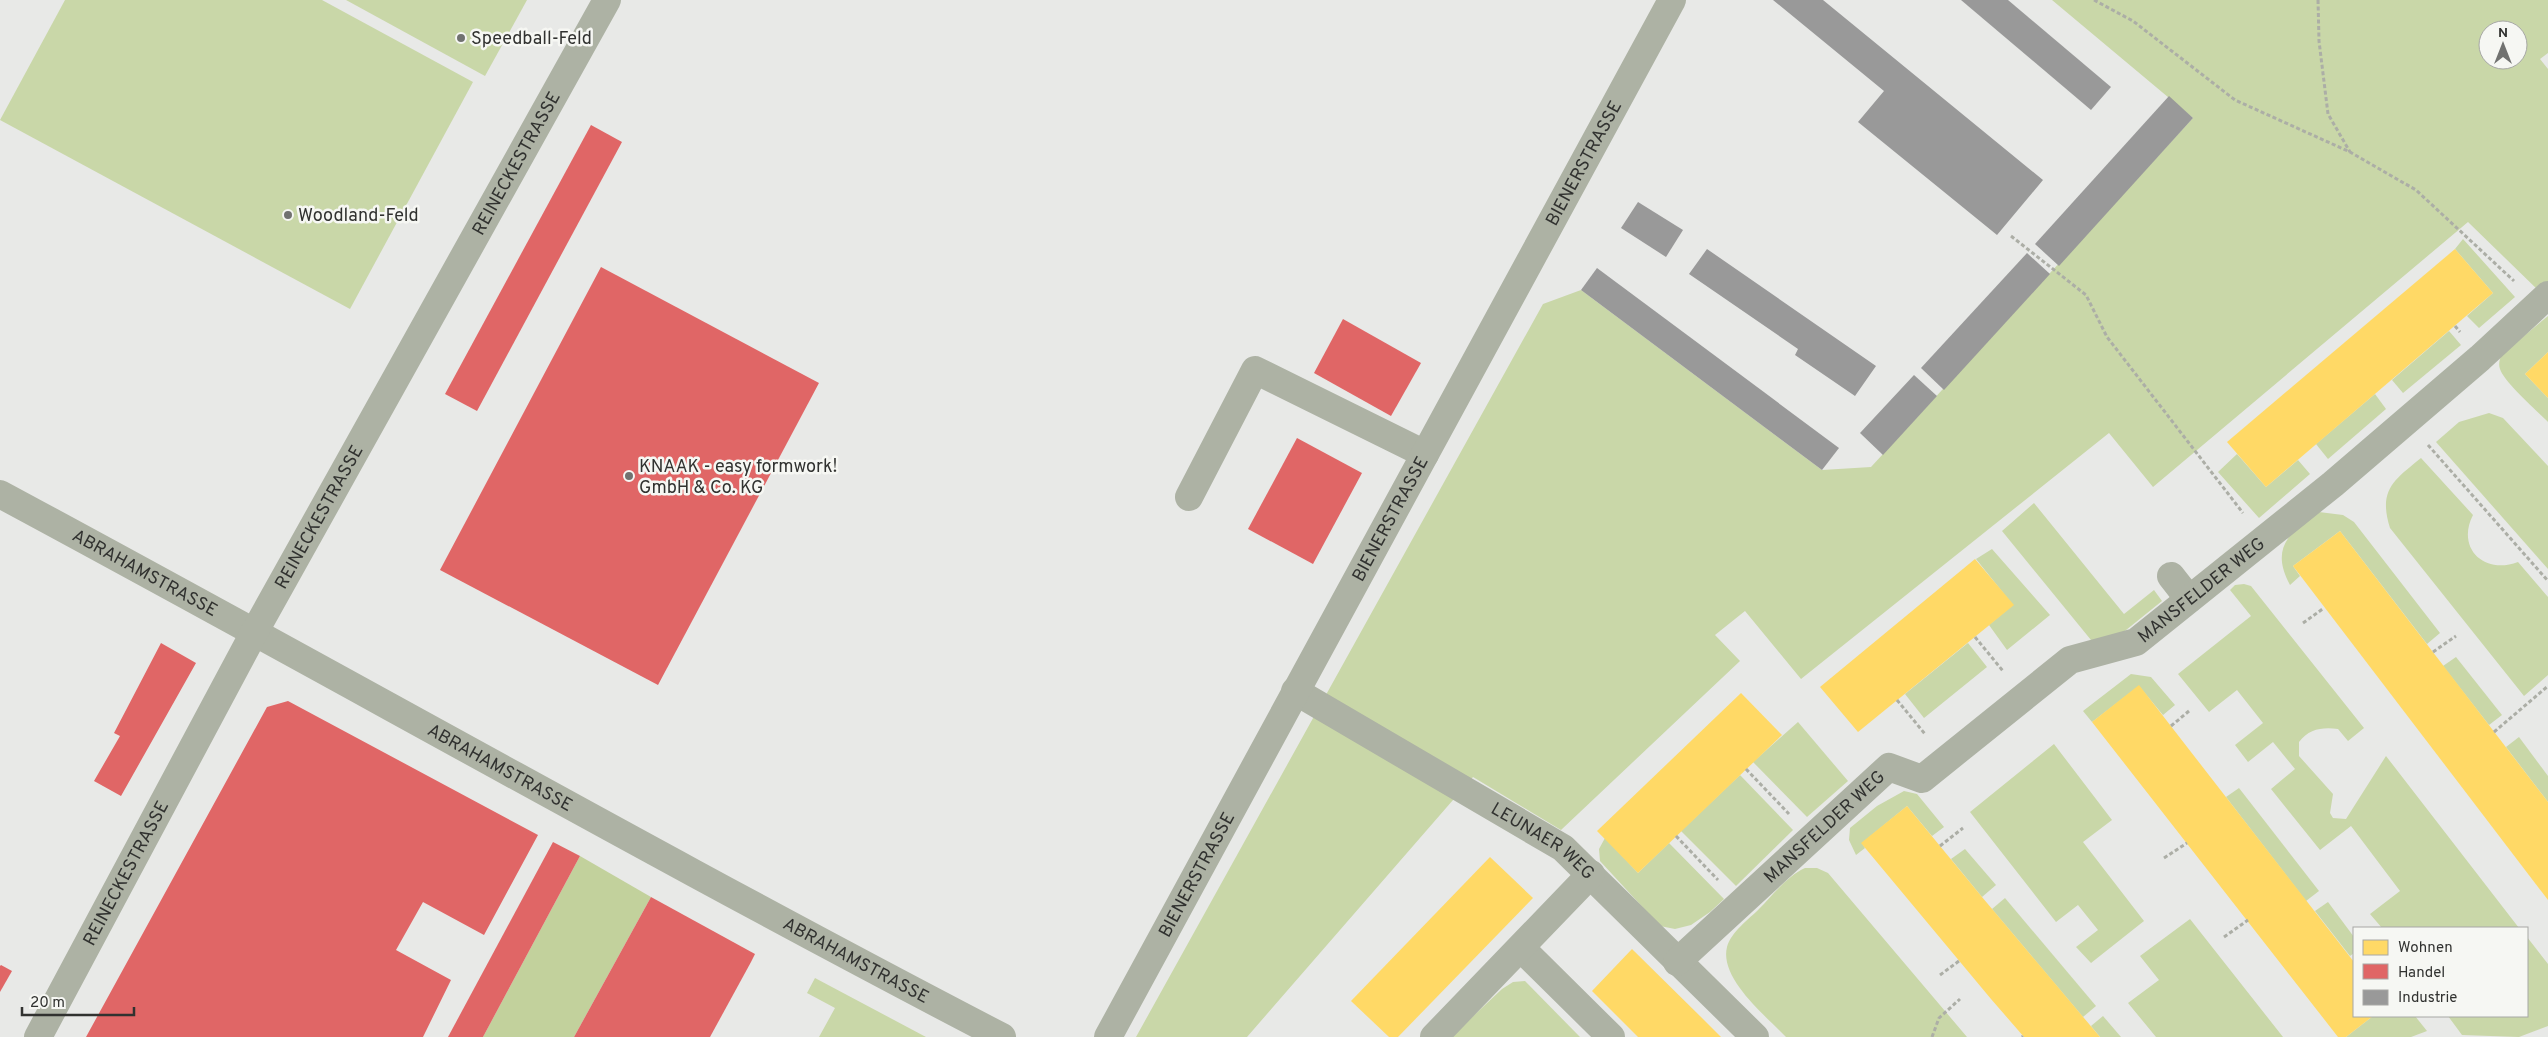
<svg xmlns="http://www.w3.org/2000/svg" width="2548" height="1037" viewBox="0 0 2548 1037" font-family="Overpass,sans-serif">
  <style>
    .green { fill: #c9d7a8; fill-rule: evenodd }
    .forest { fill: #c2d19c }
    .homes { fill: #ffd966 }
    .shops { fill: #e06666 }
    .industry { fill: #999 }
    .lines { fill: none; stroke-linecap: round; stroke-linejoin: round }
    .path { stroke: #acaea6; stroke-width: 3; stroke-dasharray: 4 2.5; stroke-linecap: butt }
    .minor { stroke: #adb2a4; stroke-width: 28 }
    .poi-dot { fill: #717270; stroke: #f6f7f3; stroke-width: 2 }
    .labels { text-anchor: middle; stroke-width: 5; stroke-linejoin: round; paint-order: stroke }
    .poi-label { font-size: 18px; fill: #313230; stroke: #f6f7f3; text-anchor: start }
    .street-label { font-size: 18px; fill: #313230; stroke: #f6f7f3 }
  </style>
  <rect width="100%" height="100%" fill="#e8e9e7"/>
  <g class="green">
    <polygon points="65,0 322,0 473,82 350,309 0,120"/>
    <polygon points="346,0 527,0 485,76"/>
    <path d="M2052,0H2548V53L2540,59L2548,69V285L2540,292L2468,222L2153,487L2109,433L1801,679L1745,611L1715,635L1740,661L1561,830L1473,777L1247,1037H1136L1543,304L1581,290L1822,470L1871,467L2193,118ZM2488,30H2518V60H2488Z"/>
    <polygon points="2463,239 2515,297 2479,328 2467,316 2493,293 2455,249"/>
    <path d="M2548,316V352L2525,374L2548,398V422C2537,411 2504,382 2500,369C2498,364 2500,358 2502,354Z"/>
    <polygon points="2449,331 2461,345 2403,393 2392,380"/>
    <polygon points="2375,394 2386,409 2328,459 2316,444"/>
    <polygon points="2489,413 2503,418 2548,466 2548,569 2436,442 2459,422"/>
    <polygon points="2237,454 2266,487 2298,460 2310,474 2259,518 2218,472"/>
    <path d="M2421,458L2473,515C2456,548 2484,575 2518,562L2548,597V675L2524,696L2390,528C2378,490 2394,480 2421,458Z"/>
    <polygon points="2034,503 2124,614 2154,590 2162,601 2110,643 2091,640 2002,531"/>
    <path d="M2319,512L2343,515L2354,522L2440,633L2427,644L2340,531L2293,566L2300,576L2290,585C2270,548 2289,532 2319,512Z"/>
    <polygon points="1992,549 2050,615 2007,650 1989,625 2013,605 1976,559"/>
    <path d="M2244,584L2251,586L2364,728L2348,741L2338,729C2322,727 2309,729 2299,742V756L2333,794L2330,813L2333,818L2346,819L2386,756L2519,928H2382L2370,914L2400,891L2351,826L2320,850L2271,789L2295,769L2273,742L2248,762L2235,745L2263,723L2237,690L2209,712L2178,674L2251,616L2230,590L2235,585Z"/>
    <polygon points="1968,643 1987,667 1924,718 1905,694"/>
    <polygon points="2456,657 2502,715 2489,725 2443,666"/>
    <polygon points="2131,674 2151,677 2175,705 2163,715 2139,686 2092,722 2083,711"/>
    <polygon points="1798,722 1848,781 1807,817 1753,762"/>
    <polygon points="2519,737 2548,776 2548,802 2506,747"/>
    <polygon points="2054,744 2112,820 2083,842 2144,921 2091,963 2076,947 2098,930 2078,905 2056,922 1970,812"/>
    <polygon points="1740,775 1793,830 1736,886 1681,831"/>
    <polygon points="2239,788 2319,891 2306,901 2226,797"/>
    <polygon points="1904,791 1917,794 1944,827 1932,836 1907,806 1862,843 1865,848 1856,855 1849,840 1850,828 1877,806"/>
    <polygon points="1605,838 1638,873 1669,843 1724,899 1710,912 1691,925 1675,929 1660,926 1600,861 1599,849"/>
    <polygon points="1965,849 1996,885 1982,897 1951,859"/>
    <path d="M1805,868H1817L1828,873L1967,1037H1786C1767,1017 1719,979 1727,947C1731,932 1749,919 1759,909C1773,895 1787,876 1805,868Z"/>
    <polygon points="2005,898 2096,1006 2083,1017 1992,909"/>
    <polygon points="2328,902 2354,937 2354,953 2350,956 2315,911"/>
    <polygon points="2190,919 2283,1037 2156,1037 2128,1003 2159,980 2140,956"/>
    <polygon points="2527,937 2548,964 2548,1026 2519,1037 2462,1035 2448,1016 2527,1016"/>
    <polygon points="815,978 926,1037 819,1037 835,1008 807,993"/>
    <polygon points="1525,981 1580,1037 1451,1037 1502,989 1513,982"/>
    <polygon points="2103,1016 2121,1037 2100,1037 2091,1026"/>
    <polygon points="2373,1016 2415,1016 2427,1031 2411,1037 2346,1037"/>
  </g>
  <polygon class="forest" points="580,856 651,897 574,1037 483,1037"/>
  <g class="homes">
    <polygon points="2455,249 2493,293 2266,487 2227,442"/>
    <polygon points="2548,352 2548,398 2525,374"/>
    <polygon points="2340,531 2548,802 2548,900 2293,566"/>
    <polygon points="1975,559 2014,605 1858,732 1820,687"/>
    <polygon points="2139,685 2354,962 2354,1016 2373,1016 2346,1037 2338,1037 2092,722"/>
    <polygon points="1741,693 1782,735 1638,873 1597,831"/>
    <polygon points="1907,806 1982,897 2100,1037 2024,1037 1991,999 1861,843"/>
    <polygon points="1490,857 1533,898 1398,1037 1389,1037 1351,1001"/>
    <polygon points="1632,949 1703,1019 1721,1037 1638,1037 1592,991"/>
  </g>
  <g class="shops">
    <polygon points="591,125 622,142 477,411 445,394"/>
    <polygon points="601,267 819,383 658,685 440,570"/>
    <polygon points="1343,319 1421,363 1391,416 1314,373"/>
    <polygon points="1297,438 1362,473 1313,564 1248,529"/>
    <polygon points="161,643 196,663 121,796 94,781 120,736 114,733"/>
    <polygon points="288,701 538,835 484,935 423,902 396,950 451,980 423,1037 86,1037 267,707"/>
    <polygon points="553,842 580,856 483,1037 448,1037"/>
    <polygon points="651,897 755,954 751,962 710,1037 574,1037"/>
    <polygon points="1,965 12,971 0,992 0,966"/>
  </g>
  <g class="industry">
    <polygon points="1773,0 1823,0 2043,180 1997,235 1858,122 1884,91"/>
    <polygon points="1961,0 2008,0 2111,87 2091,110"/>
    <polygon points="2169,96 2193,118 2059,266 2035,244"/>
    <polygon points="1638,202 1683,230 1666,257 1621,228"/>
    <polygon points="1707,249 1876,366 1855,396 1795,355 1798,349 1689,274"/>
    <polygon points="2027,253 2050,274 1944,390 1921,368"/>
    <polygon points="1597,268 1839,448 1822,470 1581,290"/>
    <polygon points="1914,375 1937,396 1883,455 1860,433"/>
  </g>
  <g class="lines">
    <g class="path">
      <polyline points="2094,0 2133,21 2235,100 2350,152 2416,190 2514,281"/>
      <polyline points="2318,0 2319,41 2328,114 2350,152"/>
      <polyline points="2011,236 2086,295 2107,337 2243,513"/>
      <polyline points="2455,326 2460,332"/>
      <polyline points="2428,445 2548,581"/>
      <polyline points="2303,623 2324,608"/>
      <polyline points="1975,637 2003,671"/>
      <polyline points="2433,652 2456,636"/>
      <polyline points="1897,700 1925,734"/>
      <polyline points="2171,726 2189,711"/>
      <polyline points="2494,732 2548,686"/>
      <polyline points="1746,769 1789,814"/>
      <polyline points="1676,836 1718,880"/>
      <polyline points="1940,846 1963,828"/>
      <polyline points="2164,858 2187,843"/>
      <polyline points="2224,937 2248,920"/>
      <polyline points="1940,975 1959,961"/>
      <polyline points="1932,1037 1939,1018 1960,999"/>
      <polyline points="2022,1037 2023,1036"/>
    </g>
    <g class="minor">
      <path id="s1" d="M0,494C335,674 665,862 1002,1037"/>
      <polyline points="1189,497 1255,370 1425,454"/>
      <polyline points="2171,576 2189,599"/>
      <path id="s2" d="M1295,691L1563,848L1755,1037"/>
      <polyline points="1521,948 1611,1037"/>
      <path id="s3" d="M1677,962L1889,767L1922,779L2070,660L2136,642L2333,484L2480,358L2548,295"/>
      <path id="s4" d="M38,1037L255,631L607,0"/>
      <path id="s5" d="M1108,1037L1672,0"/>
      <polyline points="1434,1037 1591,874"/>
    </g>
  </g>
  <g class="poi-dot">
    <circle cx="461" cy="38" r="5"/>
    <circle cx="288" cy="215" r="5"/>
    <circle cx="629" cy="476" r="5"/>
  </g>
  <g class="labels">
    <g class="poi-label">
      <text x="471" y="44">Speedball-Feld</text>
      <text x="298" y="221">Woodland-Feld</text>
      <text x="639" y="472">KNAAK - easy formwork!<tspan x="639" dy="21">GmbH &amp; Co. KG</tspan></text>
    </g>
    <g class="street-label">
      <text dy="6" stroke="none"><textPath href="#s4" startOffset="996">REINECKESTRASSE</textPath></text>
      <text dy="6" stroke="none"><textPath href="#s5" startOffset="995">BIENERSTRASSE</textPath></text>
      <text dy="6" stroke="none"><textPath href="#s4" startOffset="591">REINECKESTRASSE</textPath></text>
      <text dy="6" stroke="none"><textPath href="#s5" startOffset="590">BIENERSTRASSE</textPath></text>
      <text dy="6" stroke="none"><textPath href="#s1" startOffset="165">ABRAHAMSTRASSE</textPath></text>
      <text dy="6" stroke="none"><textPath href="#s3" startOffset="665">MANSFELDER WEG</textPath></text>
      <text dy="6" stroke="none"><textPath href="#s1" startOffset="570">ABRAHAMSTRASSE</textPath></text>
      <text dy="6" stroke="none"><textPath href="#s3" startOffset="200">MANSFELDER WEG</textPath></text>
      <text dy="6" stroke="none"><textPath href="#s2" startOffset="290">LEUNAER WEG</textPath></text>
      <text dy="6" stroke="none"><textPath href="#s4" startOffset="186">REINECKESTRASSE</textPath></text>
      <text dy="6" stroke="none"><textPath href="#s5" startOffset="185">BIENERSTRASSE</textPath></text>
      <text dy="6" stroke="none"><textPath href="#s1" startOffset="975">ABRAHAMSTRASSE</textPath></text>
    </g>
  </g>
  <rect x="2353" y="927" width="175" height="90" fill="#f6f7f3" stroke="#a7a8a5"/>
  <rect x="2363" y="940" width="25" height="15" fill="#ffd966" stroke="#a7a8a5"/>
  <text x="2398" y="952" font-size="15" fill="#313230">Wohnen</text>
  <rect x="2363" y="964" width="25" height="15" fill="#e06666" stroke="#a7a8a5"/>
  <text x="2398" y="977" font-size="15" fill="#313230">Handel</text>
  <rect x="2363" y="990" width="25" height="15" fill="#999999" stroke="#a7a8a5"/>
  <text x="2398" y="1002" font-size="15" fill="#313230">Industrie</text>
  <g transform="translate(2503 45)"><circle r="24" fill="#f6f7f3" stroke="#a7a8a5"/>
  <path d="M0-4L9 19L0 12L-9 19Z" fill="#717270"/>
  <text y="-8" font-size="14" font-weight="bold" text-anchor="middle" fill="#313230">N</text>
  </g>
  <path d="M22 1007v8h112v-8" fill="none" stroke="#313230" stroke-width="2.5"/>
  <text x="30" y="1007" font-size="15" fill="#313230" stroke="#f6f7f3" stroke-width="4" paint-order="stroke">20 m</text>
</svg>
